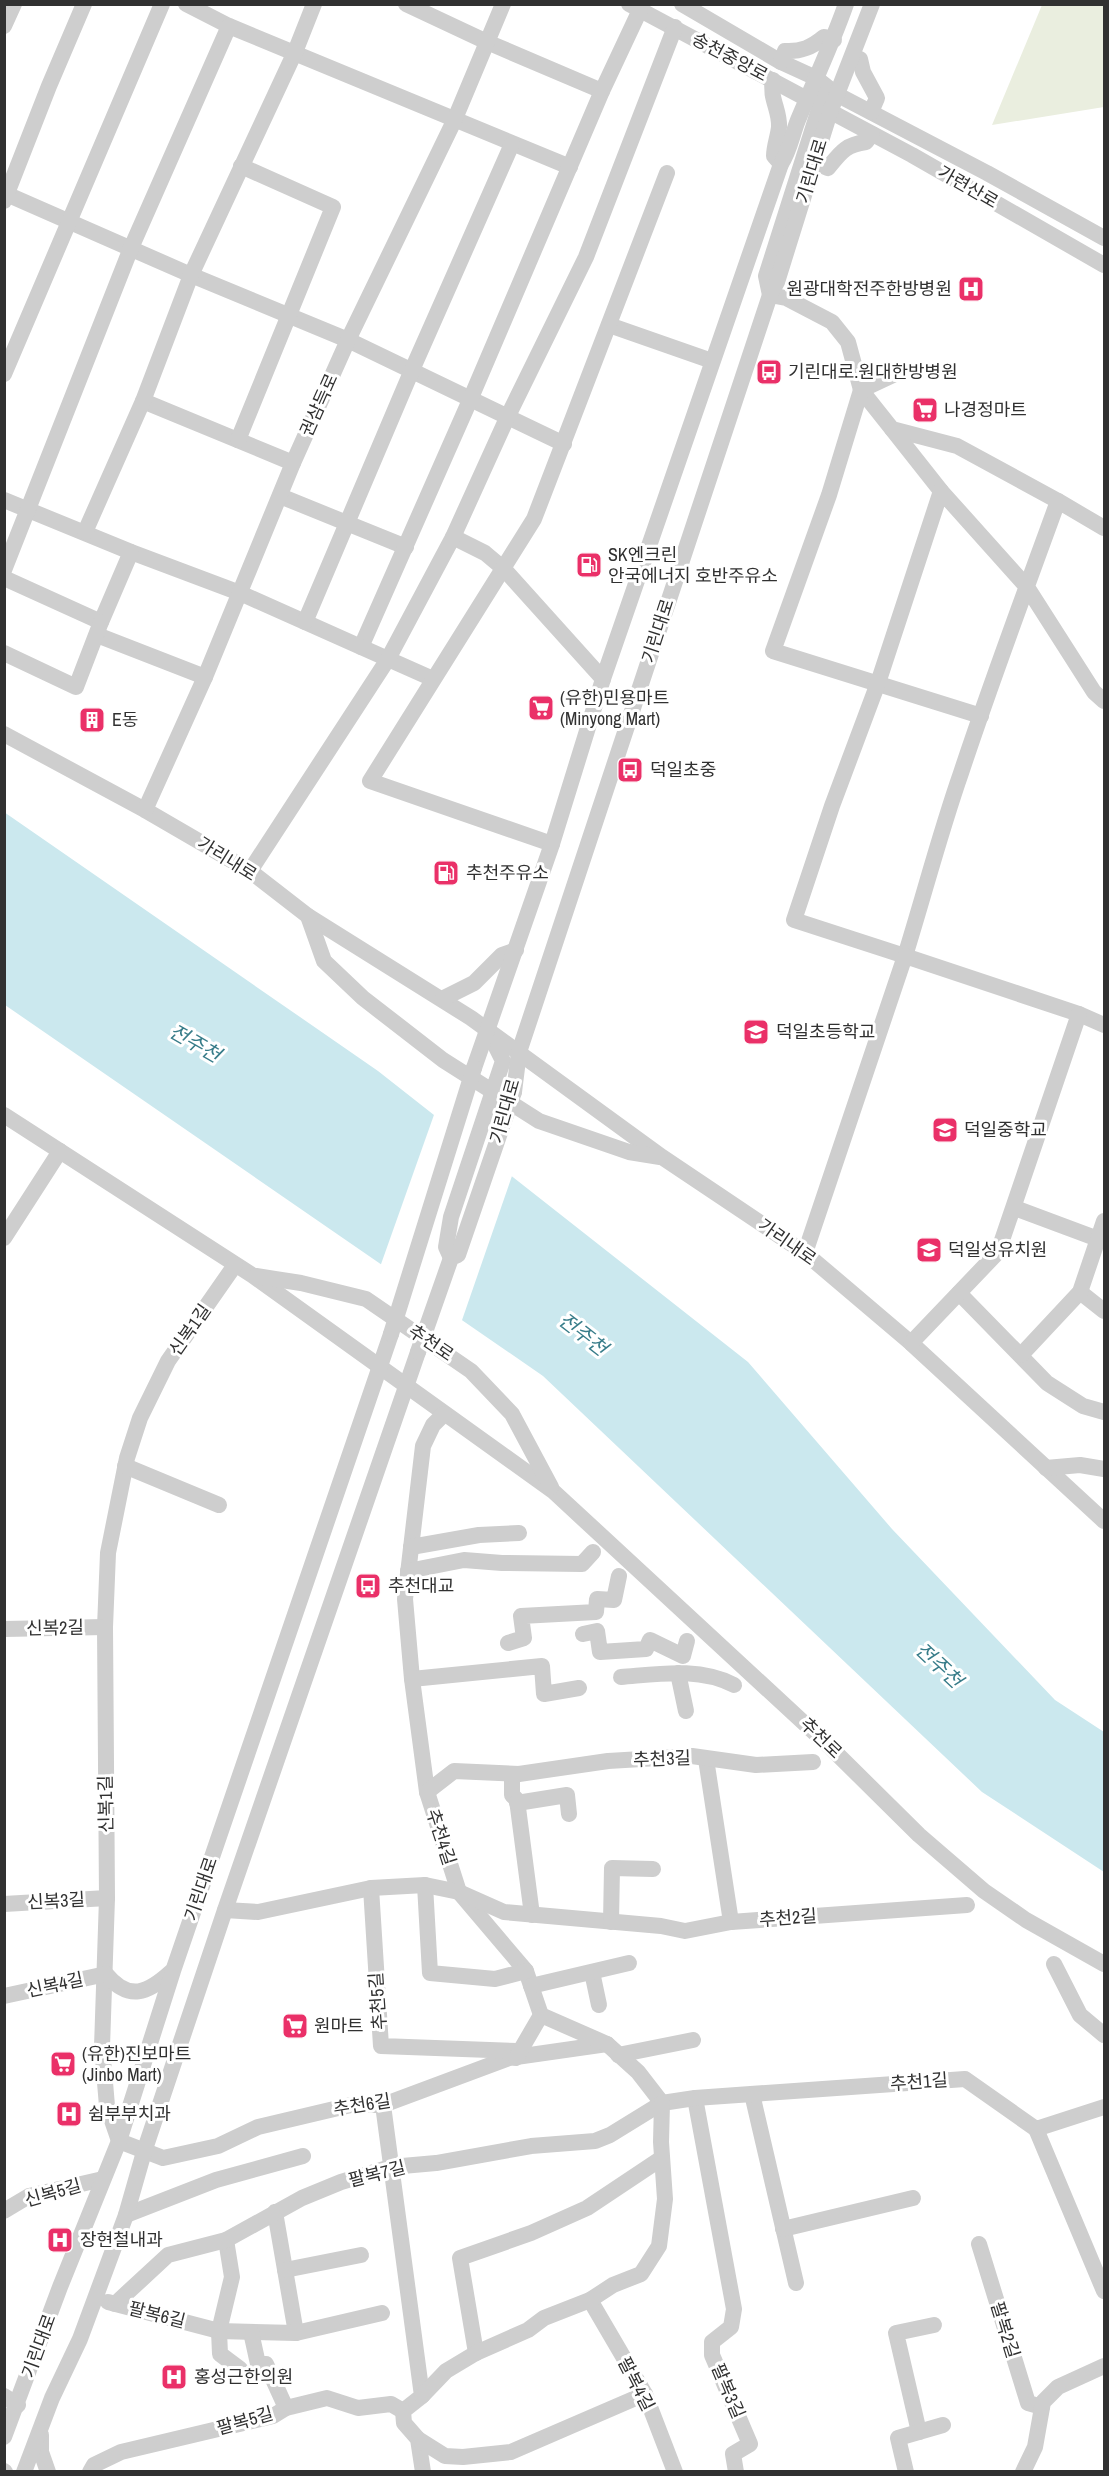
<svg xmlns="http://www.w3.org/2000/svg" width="1109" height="2476" viewBox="0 0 1109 2476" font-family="'Archivo Narrow','Noto Sans KR',sans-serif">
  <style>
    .green { fill: #eaeedf }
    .water { fill: #cbe8ee }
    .pier { fill: #fff }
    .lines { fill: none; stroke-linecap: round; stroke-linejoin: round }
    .minor { stroke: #cecece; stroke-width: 16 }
    .minor-bridge { stroke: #cecece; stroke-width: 16 }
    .labels { text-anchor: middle; stroke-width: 6; stroke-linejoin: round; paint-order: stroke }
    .street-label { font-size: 18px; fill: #313131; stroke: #fff }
    .poi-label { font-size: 18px; fill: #313131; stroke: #fff; text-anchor: start }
    .water-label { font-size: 20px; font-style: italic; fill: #377c89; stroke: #fff }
  </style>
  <rect width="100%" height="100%" fill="#fff"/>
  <polygon class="green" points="1042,5 1104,5 1104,107 992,125"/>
  <polygon class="water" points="4,812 378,1071 748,1362 892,1529 1055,1700 1104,1732 1104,1872 982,1792 543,1376 5,1005"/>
  <polygon class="pier" points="435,1112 513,1173 461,1323 380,1267"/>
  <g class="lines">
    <g class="minor">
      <polyline points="186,4 229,26 570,167"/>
      <polyline points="406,4 487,42 602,91"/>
      <polyline points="629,4 912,155 1104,265"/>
      <polyline points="682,4 781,62 816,78 836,94 987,173 1104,238"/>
      <polyline points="4,26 14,4"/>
      <polyline points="853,56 860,59 863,72 877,98 871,112"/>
      <path d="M781,62L785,51C801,52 812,47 824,37L834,40"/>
      <polyline points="816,78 820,94 820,106 766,276 770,295 786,298 832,322 848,342 861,390 892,429 957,446 1058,501"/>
      <path d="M773,80C769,98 780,110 779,127C778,137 774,146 774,156L781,164"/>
      <path d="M816,163L828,168C841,152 845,145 866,142L872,134"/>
      <polyline points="4,193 191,275 348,340 564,444"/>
      <polyline points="4,201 49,86 84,4"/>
      <polyline points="609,325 712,361"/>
      <polyline points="4,374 162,4"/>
      <polyline points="893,375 861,390 829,495 773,651 981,716"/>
      <polyline points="143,401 293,463"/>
      <polyline points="892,429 941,491"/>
      <polyline points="238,440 333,207 241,166"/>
      <polyline points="280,496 406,547"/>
      <polyline points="4,500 131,552 240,593 361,647 470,400 602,91 640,10"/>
      <path d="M1104,528L1058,501C1025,592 991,682 961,773C940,833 924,895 905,956L794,920L832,806L878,683L941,491L1027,587L1094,692L1104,701"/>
      <polyline points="85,532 143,401 191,275 295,52 314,4"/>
      <polyline points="453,537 485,553 504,569 603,679"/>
      <polyline points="4,570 131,248 229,26"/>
      <polyline points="4,578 101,622 131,552"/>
      <polyline points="305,622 412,370 512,144"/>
      <polyline points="97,635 205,677"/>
      <polyline points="361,647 433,679"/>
      <polyline points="4,653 76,687 101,622"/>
      <polyline points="4,734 145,810 250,871 308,916 471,1018 662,1157 805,1253 911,1343 1104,1521"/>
      <polyline points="145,810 205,677 293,463 348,340 454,121 503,4"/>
      <polyline points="552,844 370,781 534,519 667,173"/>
      <polyline points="250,871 388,659 453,537 507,418 586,257 675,27"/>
      <polyline points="308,916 324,961 363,998 443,1060 539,1121 629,1152 660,1157"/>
      <polyline points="442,999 474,983 502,955 516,950"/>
      <polyline points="489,1033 503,1061 496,1082"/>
      <path d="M474,1068L552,844L603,679L781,164C790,150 792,135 798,120C814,82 832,44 846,4"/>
      <polyline points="514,1092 519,1052 528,1025 770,295 777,282 830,112 872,4"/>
      <polyline points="4,1115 252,1275 553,1491 831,1748 919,1835 984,1891 1026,1920 1104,1964"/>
      <polyline points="1015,1208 1098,1239 1104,1237"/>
      <polyline points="4,1238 60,1151"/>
      <polyline points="805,1253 905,956 1079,1014 1104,1025"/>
      <polyline points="235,1265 168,1361 140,1418 127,1458 108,1553 105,1627 107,1898 102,2047 107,2106 119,2141 163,2158 218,2146 258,2127 351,2105 383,2105 509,2058 607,2044"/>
      <polyline points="256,1276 301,1283 366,1299 471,1371 512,1414 551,1487"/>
      <polyline points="1080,1292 1104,1311"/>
      <polyline points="959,1293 1047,1383 1083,1406 1104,1412"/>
      <polyline points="911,1343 998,1252 1079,1014"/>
      <polyline points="1021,1355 1080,1292 1104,1221"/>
      <polyline points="444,1414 433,1425 423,1446 405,1599 412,1679 427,1792 459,1892 526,1971 541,2015 607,2044 638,2072 662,2103"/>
      <polyline points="125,1466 219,1505"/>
      <polyline points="1046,1468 1080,1465 1104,1469"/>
      <polyline points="411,1547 479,1535 519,1533"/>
      <polyline points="408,1571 464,1560 502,1563 582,1564 593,1552"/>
      <polyline points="4,1629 105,1627"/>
      <polyline points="583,1634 597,1631 600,1652 646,1649 650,1640 683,1656 687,1641"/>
      <polyline points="508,1643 524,1638 521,1616 596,1612 597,1599 614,1600 619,1576"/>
      <polyline points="678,1673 686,1711"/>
      <path d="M621,1677C659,1674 699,1667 734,1685"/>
      <polyline points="412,1679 542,1666 544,1694 579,1688"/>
      <polyline points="706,1759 731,1922"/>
      <polyline points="512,1774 512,1795 517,1800 532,1915"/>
      <polyline points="427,1792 454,1771 519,1774 608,1761 692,1756 756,1765 813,1762"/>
      <polyline points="517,1803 567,1795 569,1814"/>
      <polyline points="425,1885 430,1973 495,1979 526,1971"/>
      <polyline points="371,1888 381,2046 518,2051"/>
      <polyline points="4,1904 107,1898"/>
      <polyline points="225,1910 258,1912 371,1888 425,1885 459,1892 504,1912 661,1926 685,1931 731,1922 967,1905"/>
      <polyline points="611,1922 612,1868 653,1869"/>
      <polyline points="1054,1964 1080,2015 1104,2035"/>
      <polyline points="592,1972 599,2005"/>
      <polyline points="531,1986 629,1963"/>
      <path d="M4,1996L106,1974C129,2002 148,1993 171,1972"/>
      <polyline points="618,2055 693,2040"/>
      <polyline points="516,2058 541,2015"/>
      <polyline points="752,2094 796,2283"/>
      <polyline points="695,2098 734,2309 731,2327 712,2342 712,2355 750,2444 733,2454 736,2472"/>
      <polyline points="383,2105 422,2396 403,2411 404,2423 418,2439 423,2472"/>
      <polyline points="1036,2129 1104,2291"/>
      <polyline points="4,2211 29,2196 103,2179"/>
      <polyline points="275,2212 296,2333"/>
      <polyline points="126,2215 216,2180 303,2156"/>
      <polyline points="783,2229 913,2198"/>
      <polyline points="226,2240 232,2277 219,2331 220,2354 240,2369"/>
      <polyline points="979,2244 1028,2403 1042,2407"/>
      <polyline points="285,2270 361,2255"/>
      <polyline points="590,2300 645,2394 675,2472"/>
      <polyline points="108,2302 219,2331 296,2333 382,2313"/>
      <polyline points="115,2304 168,2255 226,2240 302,2198 341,2182 391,2167 436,2163 531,2146 595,2141 610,2135 662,2103 695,2098 965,2079 1036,2129 1104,2107"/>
      <polyline points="251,2332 258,2364 266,2364 286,2408"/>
      <polyline points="476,2353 460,2258 531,2233 587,2208 662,2158"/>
      <polyline points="4,2396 18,2405"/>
      <polyline points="422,2396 446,2371 476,2353 528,2330 544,2318 590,2300 613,2285 641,2274 659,2246 665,2199 661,2142 662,2103"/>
      <polyline points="919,2432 896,2333 934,2325"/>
      <polyline points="41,2435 41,2452 48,2472"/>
      <polyline points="4,2437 60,2287 119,2141 173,1971 391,1334"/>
      <polyline points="418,2439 445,2456 463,2457 511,2452 645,2394"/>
      <polyline points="4,2471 5,2472"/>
      <polyline points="24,2472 52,2398 80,2339 126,2215 144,2152 225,1910 418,1352"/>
      <polyline points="90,2472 94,2465 121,2452 273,2416 286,2408 327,2398 358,2408 391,2404 403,2411"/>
      <polyline points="906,2472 898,2438 943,2425"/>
      <polyline points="1023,2472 1035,2447 1043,2402 1058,2387 1104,2366"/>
    </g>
    <g class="minor-bridge">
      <polyline points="451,1258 446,1247 451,1217 496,1082"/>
      <polyline points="391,1334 474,1068"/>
      <polyline points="418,1352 451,1258 458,1255 514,1092"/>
    </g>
  </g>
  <defs>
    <g id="hospital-square" transform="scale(1.35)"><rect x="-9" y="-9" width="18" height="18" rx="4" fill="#ea3068" stroke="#fff"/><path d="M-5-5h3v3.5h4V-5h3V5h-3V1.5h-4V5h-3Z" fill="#fff"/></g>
    <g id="bus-square" transform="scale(1.35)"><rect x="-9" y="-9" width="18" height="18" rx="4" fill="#ea3068" stroke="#fff"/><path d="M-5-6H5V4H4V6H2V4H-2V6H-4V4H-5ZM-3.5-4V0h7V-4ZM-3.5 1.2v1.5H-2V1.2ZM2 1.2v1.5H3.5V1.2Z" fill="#fff"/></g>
    <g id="supermarket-square" transform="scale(1.35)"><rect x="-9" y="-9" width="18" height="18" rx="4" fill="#ea3068" stroke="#fff"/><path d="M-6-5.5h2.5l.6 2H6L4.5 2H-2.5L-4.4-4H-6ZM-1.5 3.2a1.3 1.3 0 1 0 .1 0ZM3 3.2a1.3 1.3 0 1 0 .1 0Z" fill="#fff"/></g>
    <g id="fuel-square" transform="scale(1.35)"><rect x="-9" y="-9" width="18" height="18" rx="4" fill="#ea3068" stroke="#fff"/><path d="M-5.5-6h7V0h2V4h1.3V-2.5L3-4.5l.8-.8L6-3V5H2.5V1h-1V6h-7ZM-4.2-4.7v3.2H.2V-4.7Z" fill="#fff"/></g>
    <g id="building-square" transform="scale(1.35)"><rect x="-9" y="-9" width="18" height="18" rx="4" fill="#ea3068" stroke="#fff"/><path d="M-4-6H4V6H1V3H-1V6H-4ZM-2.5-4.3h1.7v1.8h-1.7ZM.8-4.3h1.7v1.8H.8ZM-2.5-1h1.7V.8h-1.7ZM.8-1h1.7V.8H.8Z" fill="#fff"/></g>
    <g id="school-square" transform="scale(1.35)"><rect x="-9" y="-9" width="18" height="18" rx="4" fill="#ea3068" stroke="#fff"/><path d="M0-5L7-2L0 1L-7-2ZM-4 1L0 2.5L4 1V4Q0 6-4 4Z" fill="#fff"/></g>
  </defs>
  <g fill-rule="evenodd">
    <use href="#hospital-square" x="971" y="289"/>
    <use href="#bus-square" x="769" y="372"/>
    <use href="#supermarket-square" x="925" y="410"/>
    <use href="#fuel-square" x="589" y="565"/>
    <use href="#supermarket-square" x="541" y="708"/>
    <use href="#building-square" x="92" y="720"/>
    <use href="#bus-square" x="630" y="770"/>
    <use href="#fuel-square" x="446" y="873"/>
    <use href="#school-square" x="756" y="1032"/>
    <use href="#school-square" x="945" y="1130"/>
    <use href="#school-square" x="929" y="1250"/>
    <use href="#bus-square" x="368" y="1586"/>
    <use href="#supermarket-square" x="295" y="2026"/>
    <use href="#supermarket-square" x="63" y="2064"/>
    <use href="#hospital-square" x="69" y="2114"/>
    <use href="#hospital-square" x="60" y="2240"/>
    <use href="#hospital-square" x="174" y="2377"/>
  </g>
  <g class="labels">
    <g class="street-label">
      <text transform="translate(730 57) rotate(28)" y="6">송천중앙로</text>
      <text transform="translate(812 171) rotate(-73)" y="6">기린대로</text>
      <text transform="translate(968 187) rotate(30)" y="6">가련산로</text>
      <text transform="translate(319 405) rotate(-66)" y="6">권삼득로</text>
      <text transform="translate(658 631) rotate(-72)" y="6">기린대로</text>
      <text transform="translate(227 859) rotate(32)" y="6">가리내로</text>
      <text transform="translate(505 1111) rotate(-74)" y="6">기린대로</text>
      <text transform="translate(787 1242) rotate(35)" y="6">가리내로</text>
      <text transform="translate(190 1330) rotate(-55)" y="6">신복1길</text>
      <text transform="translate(431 1343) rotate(34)" y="6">추천로</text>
      <text transform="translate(55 1628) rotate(-1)" y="6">신복2길</text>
      <text transform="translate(821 1738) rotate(44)" y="6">추천로</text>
      <text transform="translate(662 1759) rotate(-2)" y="6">추천3길</text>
      <text transform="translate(106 1804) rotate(-91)" y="6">신복1길</text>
      <text transform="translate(441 1837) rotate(72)" y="6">추천4길</text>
      <text transform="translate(201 1889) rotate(-71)" y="6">기린대로</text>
      <text transform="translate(56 1901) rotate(-3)" y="6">신복3길</text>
      <text transform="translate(788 1918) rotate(-4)" y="6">추천2길</text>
      <text transform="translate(55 1985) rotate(-12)" y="6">신복4길</text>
      <text transform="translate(378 2001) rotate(-94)" y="6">추천5길</text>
      <text transform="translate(919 2082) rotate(-4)" y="6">추천1길</text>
      <text transform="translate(362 2105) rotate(-9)" y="6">추천6길</text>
      <text transform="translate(377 2174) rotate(-14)" y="6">팔복7길</text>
      <text transform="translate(53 2193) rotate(-16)" y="6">신복5길</text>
      <text transform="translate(157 2315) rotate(14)" y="6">팔복6길</text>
      <text transform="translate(1005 2330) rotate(73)" y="6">팔복2길</text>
      <text transform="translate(39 2346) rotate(-70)" y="6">기린대로</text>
      <text transform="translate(636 2384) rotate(63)" y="6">팔복4길</text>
      <text transform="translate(728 2391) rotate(67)" y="6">팔복3길</text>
      <text transform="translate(245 2421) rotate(-16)" y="6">팔복5길</text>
    </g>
    <g class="poi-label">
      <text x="952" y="295" text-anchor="end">원광대학전주한방병원</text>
      <text x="788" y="378">기린대로.원대한방병원</text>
      <text x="944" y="416">나경정마트</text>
      <text x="608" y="561">SK엔크린<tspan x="608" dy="21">안국에너지 호반주유소</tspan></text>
      <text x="560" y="704">(유한)민용마트<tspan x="560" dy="21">(Minyong Mart)</tspan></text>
      <text x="112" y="726">E동</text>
      <text x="650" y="776">덕일초중</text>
      <text x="466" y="879">추천주유소</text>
      <text x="776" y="1038">덕일초등학교</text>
      <text x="964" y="1136">덕일중학교</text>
      <text x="948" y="1256">덕일성유치원</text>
      <text x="388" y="1592">추천대교</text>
      <text x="314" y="2032">원마트</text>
      <text x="82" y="2060">(유한)진보마트<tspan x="82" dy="21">(Jinbo Mart)</tspan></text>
      <text x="88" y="2120">쉼부부치과</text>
      <text x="80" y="2246">장현철내과</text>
      <text x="194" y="2383">홍성근한의원</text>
    </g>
    <g class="water-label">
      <text transform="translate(195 1043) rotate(30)" y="7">전주천</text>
      <text transform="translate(583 1334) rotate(38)" y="7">전주천</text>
      <text transform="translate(939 1665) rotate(43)" y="7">전주천</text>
    </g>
  </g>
  <rect width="1109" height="2476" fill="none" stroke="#313131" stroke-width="12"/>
</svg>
